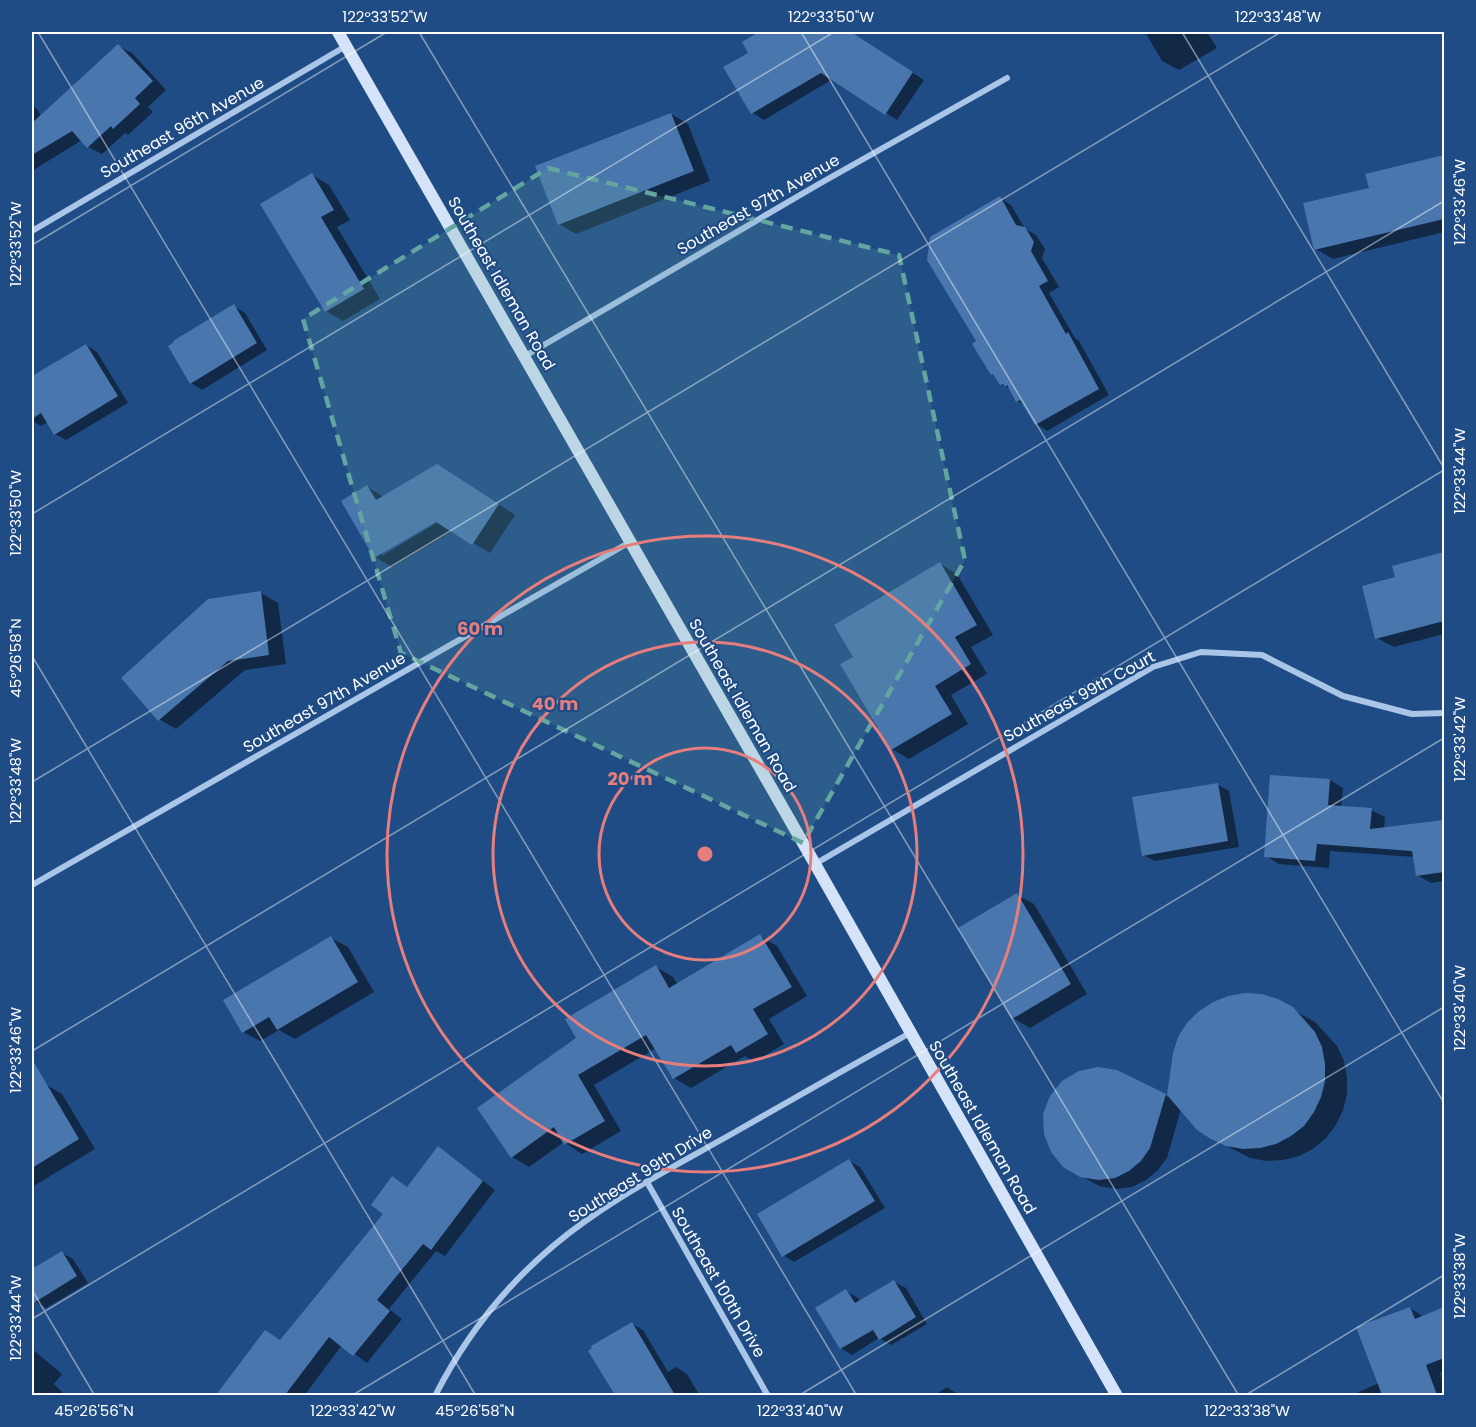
<svg xmlns="http://www.w3.org/2000/svg" width="1476" height="1427" viewBox="0 0 1476 1427" font-family="Poppins,sans-serif">
  <style>
    .shadow { fill: #0007; fill-rule: evenodd }
    .building { fill: #4976ad }
    .lines { fill: none; stroke-linecap: round; stroke-linejoin: round }
    .street { stroke: #a9c6e9; stroke-width: 6 }
    .secondary { stroke: #d4e3f7; stroke-width: 12 }
    .marked { fill: #63a6a1; fill-opacity: 0.2; stroke: #63a6a1; stroke-width: 4.5; stroke-dasharray: 12 8; stroke-linejoin: round }
    .ticks { fill: none; stroke: #fff; stroke-width: 1.5; stroke-opacity: 0.45 }
    .ring { fill: none; stroke: #e67e7e; stroke-width: 3 }
    .labels { text-anchor: middle; stroke-width: 4.5; stroke-linejoin: round; paint-order: stroke }
    .street-label { font-size: 16px; fill: #fff; stroke: #204c85 }
    .centre { fill: #e67e7e; stroke: #204c85; stroke-width: 3 }
    .ring-label { font-size: 18px; text-anchor: middle; font-weight: bold; fill: #e67e7e; stroke: #204c85; stroke-width: 4.5; stroke-linejoin: round; paint-order: stroke }
    .neatline { fill: none; stroke: #fff; stroke-width: 2 }
    .ticks-label { font-size: 15px; text-anchor: middle; fill: #fff }
  </style>
  <rect width="100%" height="100%" fill="#204c85"/>
  <g class="shadow">
    <polygon points="762,32 850,32 924,80 897,120 833,79 764,120 753,113 725,68 750,53 744,42"/>
    <polygon points="1145,32 1207,32 1217,48 1179,70 1162,61"/>
    <polygon points="118,46 132,53 166,90 148,107 153,112 128,135 125,133 102,154 88,147 82,140 32,171 32,106 37,109 41,116"/>
    <polygon points="671,114 688,124 710,181 576,234 559,224"/>
    <polygon points="1444,156 1444,232 1333,259 1316,249 1371,189 1367,175"/>
    <polygon points="312,175 329,185 350,220 337,227 380,299 343,321 326,311"/>
    <polygon points="1000,198 1011,205 1025,229 1036,235 1045,249 1042,258 1059,287 1049,293 1075,338 1079,341 1109,395 1047,431 1036,424 1025,405 1017,401 1011,390 1001,384 996,376 992,374 978,342"/>
    <polygon points="234,306 245,313 267,350 202,390 191,383 170,346"/>
    <polygon points="86,345 97,352 128,403 66,440 55,434 48,422 41,426 32,421 32,378"/>
    <path d="M454,475L515,515L490,553L453,531L392,567L375,557L343,502L367,487L384,497ZM442,517L443,519L382,556V552Z"/>
    <polygon points="1444,554 1444,638 1444,634 1394,647 1377,638 1397,578 1394,567"/>
    <polygon points="940,564 957,574 993,635 971,647 987,674 951,695 968,724 909,759 892,749 856,657"/>
    <polygon points="261,593 278,603 286,664 245,670 176,729 159,719"/>
    <polygon points="1330,780 1343,788 1341,808 1371,810 1385,817 1384,829 1444,821 1444,881 1431,883 1417,875 1415,857 1330,851 1329,868 1279,864 1266,856"/>
    <polygon points="1218,785 1229,791 1239,847 1155,861 1143,855"/>
    <polygon points="1017,895 1034,904 1087,994 1030,1028 1013,1018"/>
    <polygon points="760,936 777,946 807,996 769,1019 784,1044 754,1062 745,1056 691,1088 674,1078 656,1048 594,1085 621,1131 582,1154 564,1142 529,1167 512,1157 479,1109 578,1038 656,967 673,977 678,985"/>
    <polygon points="331,938 348,947 374,992 295,1039 279,1030 260,1041 243,1032"/>
    <polygon points="1292,1009 1315,1022 1337,1046 1344,1061 1347,1077 1347,1094 1343,1110 1336,1125 1326,1138 1313,1149 1299,1156 1283,1160 1266,1161 1250,1158 1211,1138 1181,1109 1167,1158 1158,1170 1146,1180 1132,1187 1117,1189 1099,1186 1064,1166 1116,1071 1168,1097 1174,1053"/>
    <polygon points="45,1084 62,1094 95,1149 32,1187 32,1092"/>
    <polygon points="438,1148 451,1156 495,1190 445,1256 436,1251 389,1309 402,1319 367,1363 342,1345 304,1396 218,1396 266,1332 281,1341 385,1214 393,1178 408,1188"/>
    <polygon points="849,1161 860,1167 885,1208 794,1262 783,1255"/>
    <polygon points="62,1253 73,1259 88,1283 46,1308 34,1301 32,1296 32,1271"/>
    <polygon points="894,1282 906,1288 927,1324 891,1345 879,1338 852,1355 841,1348 846,1291 858,1298 860,1302"/>
    <polygon points="1410,1308 1424,1317 1442,1310 1444,1311 1444,1371 1440,1373 1444,1386 1444,1396 1350,1396 1379,1383"/>
    <polygon points="632,1324 643,1330 668,1372 676,1367 687,1374 700,1396 616,1396 590,1351"/>
    <polygon points="32,1349 62,1374 54,1384 66,1396 32,1396"/>
    <polygon points="947,1387 960,1396 933,1396"/>
  </g>
  <g class="building">
    <polygon points="759,32 851,32 913,72 885,115 821,73 751,114 723,67 748,53 742,42"/>
    <polygon points="118,44 153,81 135,98 140,104 113,129 111,126 87,148 72,131 32,155 32,123"/>
    <polygon points="671,113 694,171 558,225 535,166"/>
    <polygon points="1444,155 1444,219 1314,250 1303,203 1369,188 1365,174"/>
    <polygon points="312,173 334,210 321,217 364,289 325,312 260,204"/>
    <polygon points="1000,196 1016,225 1025,227 1034,242 1031,251 1048,281 1039,286 1066,334 1068,332 1099,389 1035,425 1020,400 1016,402 1007,385 1005,387 1003,384 1000,385 993,374 991,375 972,344 976,341 927,260 930,237"/>
    <polygon points="234,304 257,343 190,384 168,346 174,342 173,341"/>
    <polygon points="86,344 118,396 54,435 41,413 32,419 32,376"/>
    <polygon points="437,464 499,504 472,545 436,522 374,558 341,501 367,485 376,500"/>
    <polygon points="1444,552 1444,621 1375,639 1362,586 1395,577 1392,566"/>
    <polygon points="940,562 977,625 955,637 971,664 935,686 952,714 891,750 840,664 853,657 834,625"/>
    <polygon points="261,591 269,655 228,661 158,721 121,678 208,599"/>
    <polygon points="1270,775 1330,779 1328,805 1372,808 1370,829 1444,820 1444,872 1416,876 1412,851 1317,844 1315,861 1264,857"/>
    <polygon points="1218,783 1228,841 1142,856 1132,797"/>
    <polygon points="1017,893 1071,984 1012,1019 958,928"/>
    <polygon points="760,934 792,987 753,1009 768,1034 736,1053 731,1045 673,1079 646,1035 578,1075 605,1121 564,1145 554,1127 511,1158 477,1108 576,1038 565,1019 656,965 669,988"/>
    <polygon points="331,936 358,982 277,1030 269,1017 242,1033 223,1000"/>
    <polygon points="1245,993 1262,994 1278,999 1293,1007 1315,1032 1322,1047 1325,1064 1325,1081 1321,1097 1314,1112 1304,1126 1291,1136 1276,1144 1260,1148 1243,1149 1226,1146 1211,1139 1197,1130 1167,1095 1173,1053 1178,1037 1187,1023 1199,1011 1213,1002 1228,996"/>
    <polygon points="32,1059 79,1139 32,1168"/>
    <polygon points="1098,1067 1117,1070 1166,1094 1150,1148 1141,1161 1129,1171 1115,1178 1099,1180 1080,1177 1063,1167 1051,1152 1044,1134 1043,1114 1050,1096 1062,1081 1079,1071"/>
    <polygon points="438,1146 483,1181 431,1250 423,1244 377,1300 390,1311 353,1356 329,1337 285,1395 216,1395 265,1330 280,1340 383,1214 371,1205 392,1176 407,1187"/>
    <polygon points="849,1159 875,1201 782,1257 757,1214"/>
    <polygon points="62,1251 77,1276 32,1304 32,1269"/>
    <polygon points="894,1280 916,1317 879,1340 873,1330 840,1349 815,1308 846,1289 855,1303"/>
    <polygon points="1410,1307 1415,1319 1444,1307 1444,1358 1426,1365 1437,1395 1382,1395 1356,1327"/>
    <polygon points="632,1322 675,1395 615,1395 588,1351 592,1348 591,1346"/>
  </g>
  <g class="lines">
    <g class="street">
      <polyline points="32,231 346,46"/>
      <polyline points="525,356 819,184 1007,78"/>
      <polyline points="815,864 1153,667 1201,652 1262,655 1343,696 1412,714 1444,713"/>
      <polyline points="32,885 630,542"/>
      <polyline points="647,1182 768,1396"/>
      <path d="M435,1396C470,1327 521,1267 584,1222C630,1189 680,1163 728,1136C789,1101 849,1067 910,1033"/>
    </g>
    <polyline class="secondary" points="338,32 815,864 1117,1396"/>
  </g>
  <path class="marked" d="M548,168L899,255L965,560L803,843L401,653L303,319Z"/>
  <path class="ticks" d="M38,32L857,1396M419,32L1239,1396M801,32L1444,1103M1182,32L1444,468M32,245L387,32M32,514L834,32M32,656L476,1396M32,782L1281,32M32,1051L1444,201M32,1290L95,1396M32,1319L1444,470M351,1396L1444,738M798,1396L1444,1007M1244,1396L1444,1275"/>
  <g class="ring">
    <circle cx="705" cy="854" r="106"/>
    <circle cx="705" cy="854" r="212"/>
    <circle cx="705" cy="854" r="318"/>
  </g>
  <g class="labels">
    <g class="street-label">
      <text transform="translate(182 127) rotate(-30)" y="6">Southeast 96th Avenue</text>
      <text transform="translate(758 204) rotate(-30)" y="6">Southeast 97th Avenue</text>
      <text transform="translate(502 283) rotate(60)" y="6">Southeast Idleman Road</text>
      <text transform="translate(1079 696) rotate(-29)" y="6">Southeast 99th Court</text>
      <text transform="translate(324 702) rotate(-30)" y="6">Southeast 97th Avenue</text>
      <text transform="translate(743 705) rotate(60)" y="6">Southeast Idleman Road</text>
      <text transform="translate(983 1127) rotate(60)" y="6">Southeast Idleman Road</text>
      <text transform="translate(640 1174) rotate(-32)" y="6">Southeast 99th Drive</text>
      <text transform="translate(719 1282) rotate(60)" y="6">Southeast 100th Drive</text>
    </g>
  </g>
  <circle cx="705" cy="854" r="9" class="centre"/>
  <g class="ring-label">
    <text x="480" y="635">60 m</text>
    <text x="555" y="710">40 m</text>
    <text x="630" y="785">20 m</text>
  </g>
  <rect width="1476" height="1427" fill="none" stroke="#204c85" stroke-width="66"/>
  <rect x="33" y="33" width="1410" height="1361" class="neatline"/>
  <g class="ticks-label">
    <text x="385" y="22">122°33'52"W</text>
    <text x="831" y="22">122°33'50"W</text>
    <text x="1278" y="22">122°33'48"W</text>
    <text transform="translate(1460 202) rotate(-90)" y="5">122°33'46"W</text>
    <text transform="translate(16 244) rotate(-90)" y="5">122°33'52"W</text>
    <text transform="translate(1460 471) rotate(-90)" y="5">122°33'44"W</text>
    <text transform="translate(16 513) rotate(-90)" y="5">122°33'50"W</text>
    <text transform="translate(16 658) rotate(-90)" y="5">45°26'58"N</text>
    <text transform="translate(1460 739) rotate(-90)" y="5">122°33'42"W</text>
    <text transform="translate(16 781) rotate(-90)" y="5">122°33'48"W</text>
    <text transform="translate(1460 1008) rotate(-90)" y="5">122°33'40"W</text>
    <text transform="translate(16 1050) rotate(-90)" y="5">122°33'46"W</text>
    <text transform="translate(1460 1276) rotate(-90)" y="5">122°33'38"W</text>
    <text transform="translate(16 1318) rotate(-90)" y="5">122°33'44"W</text>
    <text x="94" y="1416">45°26'56"N</text>
    <text x="353" y="1416">122°33'42"W</text>
    <text x="475" y="1416">45°26'58"N</text>
    <text x="800" y="1416">122°33'40"W</text>
    <text x="1247" y="1416">122°33'38"W</text>
  </g>
</svg>
